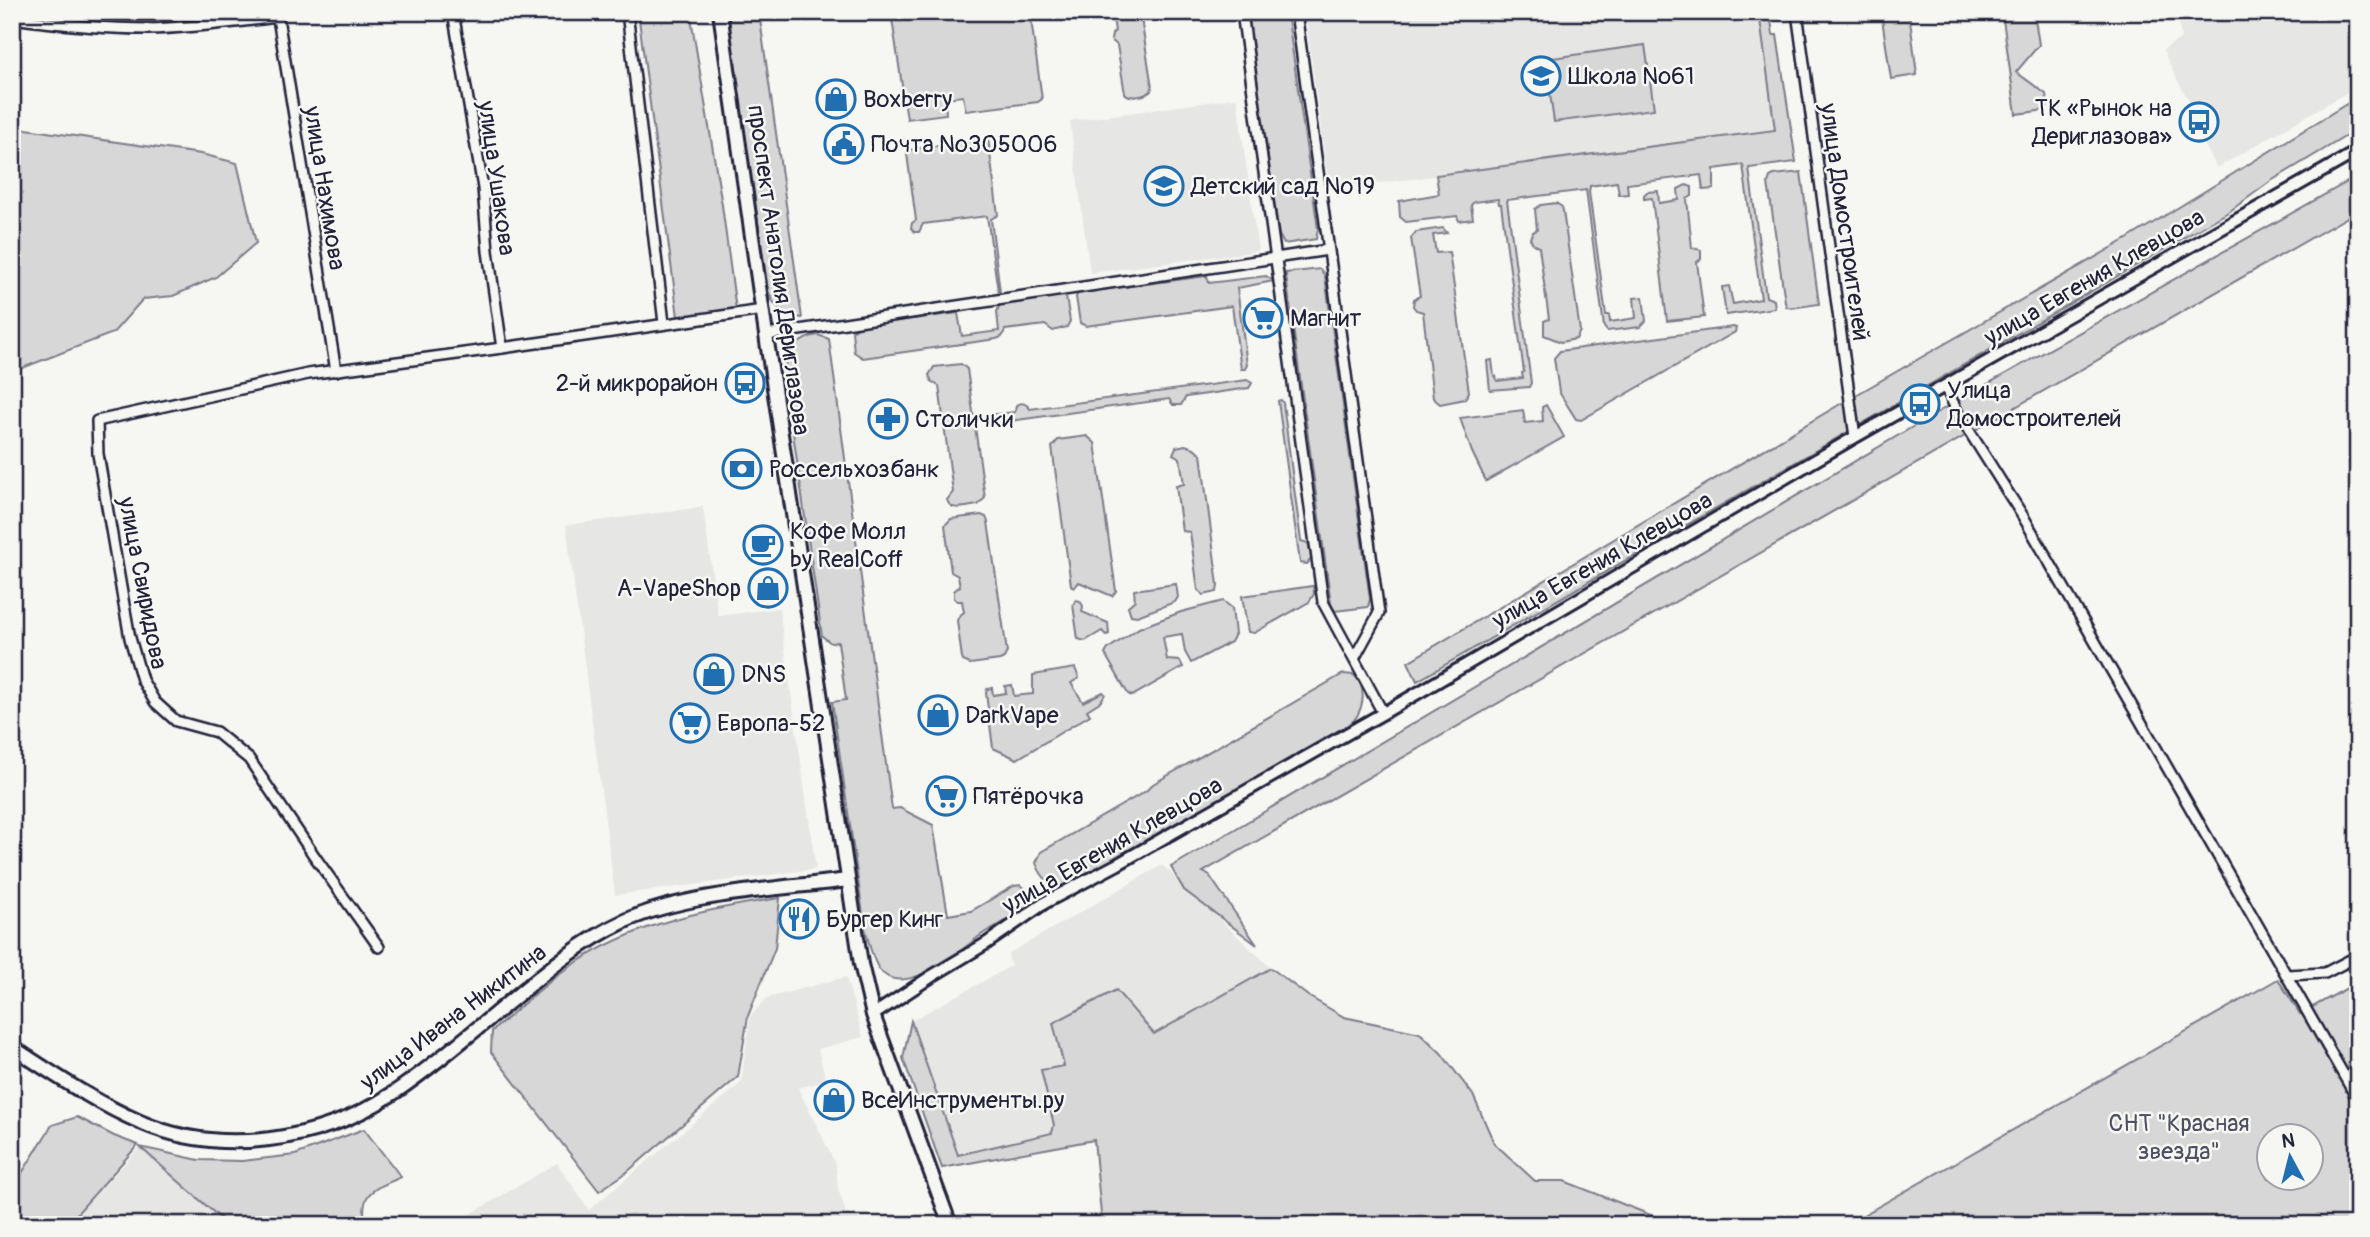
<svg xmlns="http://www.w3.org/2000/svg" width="2370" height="1237" viewBox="0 0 2370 1237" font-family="Pangolin,sans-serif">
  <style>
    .built { fill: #e6e6e4 }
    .green { fill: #d7d7d7; stroke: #7c7c89; stroke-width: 2; fill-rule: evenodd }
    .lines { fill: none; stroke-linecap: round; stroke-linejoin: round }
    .minor-casing { stroke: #22223b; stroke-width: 14 }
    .tertiary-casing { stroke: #22223b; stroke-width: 16 }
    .secondary-casing { stroke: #22223b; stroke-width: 18 }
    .minor { stroke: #f6f6f2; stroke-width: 9 }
    .tertiary { stroke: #f6f6f2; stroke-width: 10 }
    .secondary { stroke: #f6f6f2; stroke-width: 12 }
    .labels { text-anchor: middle; stroke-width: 5; stroke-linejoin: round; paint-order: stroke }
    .poi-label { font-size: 24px; fill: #22223b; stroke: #f6f6f2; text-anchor: start }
    .street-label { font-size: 24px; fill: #22223b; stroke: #f6f6f2 }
    .park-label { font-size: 24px; fill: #4f4f62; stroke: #f6f6f2 }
  </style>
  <rect width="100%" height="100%" fill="#f6f6f2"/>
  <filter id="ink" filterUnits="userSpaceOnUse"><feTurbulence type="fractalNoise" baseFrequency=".0143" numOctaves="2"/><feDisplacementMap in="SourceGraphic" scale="14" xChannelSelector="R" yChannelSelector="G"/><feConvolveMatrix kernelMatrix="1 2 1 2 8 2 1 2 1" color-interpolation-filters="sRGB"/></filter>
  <g filter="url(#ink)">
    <g class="built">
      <polygon points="1305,12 1759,12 1775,130 1329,190"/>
      <polygon points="2177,12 2358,12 2358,86 2217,168 2192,121 2198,116 2176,78 2163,50 2181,38"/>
      <polygon points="1237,98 1258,251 1090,273 1070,121"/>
      <polygon points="703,507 718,616 779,608 816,869 615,895 566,525"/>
      <polygon points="1162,865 1271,968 1154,1034 1053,1023 1064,1067 1041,1070 1054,1125 1052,1133 958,1155 911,1021 1011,966 1008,954"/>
      <polygon points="846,977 863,1037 818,1049 826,1081 798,1088 836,1165 838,1188 847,1216 856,1212 862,1225 452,1225 557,1163 589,1210 741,1083 750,1017 767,998"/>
      <polygon points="140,1147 227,1225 68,1225"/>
    </g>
    <g class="green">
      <polygon points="638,12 690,12 722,205 736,310 678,317"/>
      <path d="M727,12H759L802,318C784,316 773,307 768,290Z"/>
      <polygon points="891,12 1030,12 1042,99 1038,102 966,111 963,96 945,98 946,114 907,119"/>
      <path d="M1112,12H1140L1152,87L1151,91C1145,96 1132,99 1125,94L1117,45L1111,40L1112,34L1115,31Z"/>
      <polygon points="1247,12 1287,12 1318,229 1316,239 1284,244 1279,235"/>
      <polygon points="1759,12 1773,12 1774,20 1771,20 1773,35 1777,35 1796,162 1749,168 1766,297 1774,300 1775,308 1726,315 1722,287 1729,286 1733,304 1761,299 1743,165 1714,169 1714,189 1703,190 1701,175 1627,184 1628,194 1619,195 1617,182 1590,186 1589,192 1606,315 1609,315 1610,322 1636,318 1634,298 1643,297 1646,321 1640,327 1607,331 1604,327 1586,190 1507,200 1531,383 1529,387 1490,390 1487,361 1492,360 1494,376 1496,376 1497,381 1523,378 1522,373 1524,372 1501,204 1499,204 1498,199 1474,202 1471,205 1473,219 1459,221 1457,216 1406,222 1400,217 1399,201 1439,194 1436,175 1775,130"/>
      <polygon points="1881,12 1909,12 1917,75 1891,79"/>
      <polygon points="2002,12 2034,12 2039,45 2016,72 2046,94 2048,106 2045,110 2016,114"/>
      <polygon points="1645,45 1654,109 1554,122 1545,59"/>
      <polygon points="2358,97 2358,129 2271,181 2230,211 1417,681 1408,662 1842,403 2127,239"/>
      <polygon points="12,127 201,154 237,163 256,243 216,277 173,296 143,299 113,333 12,372"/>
      <polygon points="988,138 998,215 991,219 1000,292 998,291 987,216 923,224 919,232 914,232 911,228 912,223 916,220 907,154 909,150"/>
      <polygon points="1801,172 1819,304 1791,308 1786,306 1785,302 1768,183 1770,177 1774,175"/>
      <polygon points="2358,176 2358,211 1203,872 1209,875 1257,945 1184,890 1171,867 1936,413"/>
      <polygon points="1686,185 1692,187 1692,196 1687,199 1692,248 1701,250 1701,259 1697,262 1704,317 1667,321 1652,198 1644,199 1644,195 1647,192 1658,191 1659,203 1679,200 1678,189"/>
      <polygon points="1556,203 1562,207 1563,211 1580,331 1576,339 1561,342 1544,335 1544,321 1549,319 1539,247 1533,244 1530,238 1533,232 1537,230 1535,209 1541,205"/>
      <polygon points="1443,228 1447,233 1433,235 1436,253 1449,252 1469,392 1465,399 1440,404 1433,398 1423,312 1416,310 1413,306 1414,299 1420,296 1411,238 1416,232"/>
      <polygon points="1320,269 1325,276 1370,599 1368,607 1335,611 1331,604 1286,276 1286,273"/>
      <polygon points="1207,276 1209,283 1266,276 1274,281 1237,288 1247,365 1245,369 1241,369 1232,306 1086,326 1080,323 1076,297 1078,293"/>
      <polygon points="1060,295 1066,297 1070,321 1067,327 1053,331 1045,325 1005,330 1002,337 996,339 863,358 854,352 852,331 860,326 958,313 962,336 999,331 997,312 1000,304"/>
      <polygon points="1733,327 1736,328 1735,332 1581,420 1576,419 1559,392 1554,358 1560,351"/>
      <path d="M818,335L829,339L892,809L900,808L933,825L948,915L971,911L1014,886L1021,885C1028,891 1035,898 1027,907C1017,918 993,926 981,935C960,951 902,1001 879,969C871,957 869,942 865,928L832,702L846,700L838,642L831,643L822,636L784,370C787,351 799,338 818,335Z"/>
      <path d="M961,364L967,369L985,498L978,505C967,506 951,513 947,500L953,492L939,386L932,382L929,375L934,367Z"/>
      <path d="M1247,380L1252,383L1249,388L1186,397L1181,405H1173L1169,399L989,424L984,421L988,415L1015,412L1016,405C1022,401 1027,404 1030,409Z"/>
      <polygon points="1281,400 1283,403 1301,541 1308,543 1312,558 1307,564 1300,563 1278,401"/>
      <polygon points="1546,405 1564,437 1486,481 1472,452 1460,418 1523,410 1525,423 1543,421 1542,407"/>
      <polygon points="1087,436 1095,443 1116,591 1112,596 1079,582 1074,588 1071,585 1052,447 1058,440"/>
      <polygon points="1185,445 1194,448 1201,454 1218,585 1217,592 1204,595 1198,590 1190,532 1182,531 1176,486 1184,484 1180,458 1173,454 1176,447"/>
      <polygon points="981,515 986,517 988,522 1007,652 1004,658 1000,660 970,664 963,661 962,658 957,621 959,616 964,612 962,601 957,601 954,598 954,591 960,586 958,576 951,572 945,525 951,519"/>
      <polygon points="1176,584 1178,597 1175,602 1137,616 1131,615 1128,606 1135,600 1134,590"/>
      <polygon points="1313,586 1314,594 1309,602 1254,633 1248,632 1242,596"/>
      <polygon points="1076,600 1080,601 1083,606 1082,612 1108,623 1109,634 1106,635 1102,631 1085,641 1078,639 1073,605"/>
      <polygon points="1223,601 1232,608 1235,634 1231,642 1191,663 1185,652 1182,634 1163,637 1167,660 1180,661 1183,667 1132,696 1128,694 1105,654 1108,649 1139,628 1181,612"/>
      <polygon points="1075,668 1079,678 1071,683 1083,702 1103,692 1105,694 1101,701 1087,710 1090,715 1017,759 993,748 986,693 987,689 992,688 993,695 1006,693 1005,686 1012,685 1014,696 1033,694 1033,675"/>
      <path d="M1343,674L1354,675C1369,690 1363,714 1348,726L1068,886C1051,887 1042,879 1036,863L1041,852L1146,791L1153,784Z"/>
      <path d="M780,898L775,948L748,1016L738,1077L626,1173L599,1191L491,1052L492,1031C518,1009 543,985 571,966C634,923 707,909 780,898Z"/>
      <polygon points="1271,968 1308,996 1344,1017 1420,1033 1441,1053 1473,1095 1494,1143 1535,1181 1564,1181 1676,1225 1102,1225 1094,1140 942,1168 903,1058 911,1021 958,1155 1052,1133 1054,1125 1041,1070 1064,1066 1053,1023 1116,990 1154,1034"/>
      <path d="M2278,979L2300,1014L2358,982V1225H1846ZM2268,1136H2310V1178H2268Z"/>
      <polygon points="77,1117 114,1136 138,1145 67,1225 12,1225 12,1189 52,1125"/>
      <path d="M364,1129L401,1177C373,1190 360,1190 365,1225H228L140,1147L199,1160L242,1161L295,1155Z"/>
    </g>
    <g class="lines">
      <g class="minor-casing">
        <g id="minor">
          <polyline points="277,12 336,371"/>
          <polyline points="453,12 483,188 488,251 502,348"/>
          <polyline points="627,12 664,323"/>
          <polyline points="1242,12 1323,602 1383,713"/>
          <polyline points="1296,12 1379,613 1355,657"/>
          <polyline points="1797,12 1855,437"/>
          <path d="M12,18C57,24 102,29 148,29C192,28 235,22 278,17"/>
          <polyline points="766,335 1328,250"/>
          <polyline points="1945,386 1959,415 2024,518 2358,1100"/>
          <polyline points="379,947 315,857 249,759 216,732 176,721 155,702 142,680 130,638 123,599 98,454 97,421 308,374 502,348 763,310"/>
          <polyline points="2287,975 2325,973 2358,956"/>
        </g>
      </g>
      <g class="tertiary-casing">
        <polyline id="tertiary" points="873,1015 932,976 987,943 1046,902 1118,864 1387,711 1855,437 2358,151"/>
      </g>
      <g class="secondary-casing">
        <g id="secondary">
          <polyline points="720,12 766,335 861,964 873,1015 950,1225"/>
          <path d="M12,1047C54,1074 94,1102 140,1122C220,1157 320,1142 392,1094C424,1073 454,1047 484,1023C528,987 573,945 625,921C686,893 780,889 848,880"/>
        </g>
      </g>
      <use href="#minor" class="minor"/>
      <use href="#tertiary" class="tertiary"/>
      <use href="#secondary" class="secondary"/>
    </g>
  </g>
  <defs>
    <g id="school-ring" transform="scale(2.0125)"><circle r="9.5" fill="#f6f6f2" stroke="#1f6fb2" stroke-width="1.5"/><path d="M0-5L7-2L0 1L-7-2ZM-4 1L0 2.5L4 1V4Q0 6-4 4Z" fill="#1f6fb2"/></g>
    <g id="shop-ring" transform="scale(2.0125)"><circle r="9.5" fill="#f6f6f2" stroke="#1f6fb2" stroke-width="1.5"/><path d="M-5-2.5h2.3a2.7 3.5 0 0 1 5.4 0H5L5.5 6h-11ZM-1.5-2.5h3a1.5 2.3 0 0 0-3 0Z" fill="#1f6fb2"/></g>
    <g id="bus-ring" transform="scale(2.0125)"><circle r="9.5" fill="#f6f6f2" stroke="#1f6fb2" stroke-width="1.5"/><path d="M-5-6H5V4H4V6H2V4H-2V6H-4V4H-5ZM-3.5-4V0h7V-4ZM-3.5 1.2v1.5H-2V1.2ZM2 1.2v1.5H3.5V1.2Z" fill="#1f6fb2"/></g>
    <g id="civic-ring" transform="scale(2.0125)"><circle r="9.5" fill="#f6f6f2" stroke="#1f6fb2" stroke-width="1.5"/><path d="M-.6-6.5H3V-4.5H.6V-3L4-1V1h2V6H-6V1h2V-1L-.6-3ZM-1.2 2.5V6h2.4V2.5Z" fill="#1f6fb2"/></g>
    <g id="supermarket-ring" transform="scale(2.0125)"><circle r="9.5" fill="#f6f6f2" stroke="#1f6fb2" stroke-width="1.5"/><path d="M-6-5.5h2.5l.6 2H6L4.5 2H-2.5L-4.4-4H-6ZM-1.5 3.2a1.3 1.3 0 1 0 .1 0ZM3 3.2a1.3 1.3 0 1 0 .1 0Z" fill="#1f6fb2"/></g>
    <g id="pharmacy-ring" transform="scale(2.0125)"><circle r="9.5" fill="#f6f6f2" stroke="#1f6fb2" stroke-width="1.5"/><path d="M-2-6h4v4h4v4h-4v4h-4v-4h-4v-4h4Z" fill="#1f6fb2"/></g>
    <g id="bank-ring" transform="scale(2.0125)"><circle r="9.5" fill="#f6f6f2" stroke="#1f6fb2" stroke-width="1.5"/><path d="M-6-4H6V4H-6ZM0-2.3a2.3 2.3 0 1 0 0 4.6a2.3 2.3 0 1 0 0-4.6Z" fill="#1f6fb2"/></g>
    <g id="cafe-ring" transform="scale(2.0125)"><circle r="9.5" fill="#f6f6f2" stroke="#1f6fb2" stroke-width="1.5"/><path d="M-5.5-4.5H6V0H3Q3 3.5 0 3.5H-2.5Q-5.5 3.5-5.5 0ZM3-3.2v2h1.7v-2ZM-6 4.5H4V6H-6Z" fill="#1f6fb2"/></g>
    <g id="restaurant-ring" transform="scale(2.0125)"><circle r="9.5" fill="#f6f6f2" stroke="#1f6fb2" stroke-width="1.5"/><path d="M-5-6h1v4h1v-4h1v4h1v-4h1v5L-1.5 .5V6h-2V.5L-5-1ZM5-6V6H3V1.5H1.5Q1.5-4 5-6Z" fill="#1f6fb2"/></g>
  </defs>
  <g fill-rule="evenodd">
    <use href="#school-ring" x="1541" y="76"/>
    <use href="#shop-ring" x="836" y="99"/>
    <use href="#bus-ring" x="2199" y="122"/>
    <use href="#civic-ring" x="844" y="144"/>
    <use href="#school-ring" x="1164" y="186"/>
    <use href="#supermarket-ring" x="1263" y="318"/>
    <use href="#bus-ring" x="745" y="383"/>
    <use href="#bus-ring" x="1920" y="404"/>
    <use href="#pharmacy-ring" x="888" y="419"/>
    <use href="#bank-ring" x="742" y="469"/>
    <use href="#cafe-ring" x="763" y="545"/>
    <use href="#shop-ring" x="768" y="588"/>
    <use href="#shop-ring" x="714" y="674"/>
    <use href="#shop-ring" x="938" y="715"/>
    <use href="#supermarket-ring" x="690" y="723"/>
    <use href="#supermarket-ring" x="946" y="796"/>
    <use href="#restaurant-ring" x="799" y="919"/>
    <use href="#shop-ring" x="834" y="1100"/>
  </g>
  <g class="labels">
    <g class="poi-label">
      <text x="1568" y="84">Школа №61</text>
      <text x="863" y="107">Boxberry</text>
      <text x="2172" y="116" text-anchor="end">ТК «Рынок на<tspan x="2172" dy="28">Дериглазова»</tspan></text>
      <text x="871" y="152">Почта №305006</text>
      <text x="1191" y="194">Детский сад №19</text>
      <text x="1290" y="326">Магнит</text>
      <text x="718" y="391" text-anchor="end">2-й микрорайон</text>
      <text x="1947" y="398">Улица<tspan x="1947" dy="28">Домостроителей</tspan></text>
      <text x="915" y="427">Столички</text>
      <text x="769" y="477">Россельхозбанк</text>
      <text x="790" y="539">Кофе Молл<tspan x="790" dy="28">by RealCoff</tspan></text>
      <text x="741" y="596" text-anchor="end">A-VapeShop</text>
      <text x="741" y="682">DNS</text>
      <text x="965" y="723">DarkVape</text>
      <text x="717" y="731">Европа-52</text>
      <text x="973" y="804">Пятёрочка</text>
      <text x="826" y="927">Бургер Кинг</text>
      <text x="861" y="1108">ВсеИнструменты.ру</text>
    </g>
    <g class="street-label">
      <text transform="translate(497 178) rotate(82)" y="8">улица Ушакова</text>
      <text transform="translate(325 188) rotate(81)" y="8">улица Нахимова</text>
      <text transform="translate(1845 222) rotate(82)" y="8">улица Домостроителей</text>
      <text transform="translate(779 270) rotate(82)" y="8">проспект Анатолия Дериглазова</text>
      <text transform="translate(2094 277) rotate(-30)" y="8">улица Евгения Клевцова</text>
      <text transform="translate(1602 560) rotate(-30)" y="8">улица Евгения Клевцова</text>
      <text transform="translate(143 583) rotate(79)" y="8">улица Свиридова</text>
      <text transform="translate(1112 845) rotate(-30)" y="8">улица Евгения Клевцова</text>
      <text transform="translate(453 1017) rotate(-37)" y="8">улица Ивана Никитина</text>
    </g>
    <g class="park-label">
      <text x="2179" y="1131">СНТ "Красная<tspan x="2179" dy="28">звезда"</tspan></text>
    </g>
  </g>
  <rect width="2370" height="1237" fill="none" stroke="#f6f6f2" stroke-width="42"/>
  <rect x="21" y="21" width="2328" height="1195" fill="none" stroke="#22223b" stroke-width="2.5" filter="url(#ink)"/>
  <g transform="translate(2290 1157) rotate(353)"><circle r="33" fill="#f6f6f2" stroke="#a1a1a9" stroke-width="2"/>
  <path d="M0-5L12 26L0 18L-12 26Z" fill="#1f6fb2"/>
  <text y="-10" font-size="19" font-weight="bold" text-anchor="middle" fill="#22223b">N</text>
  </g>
</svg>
